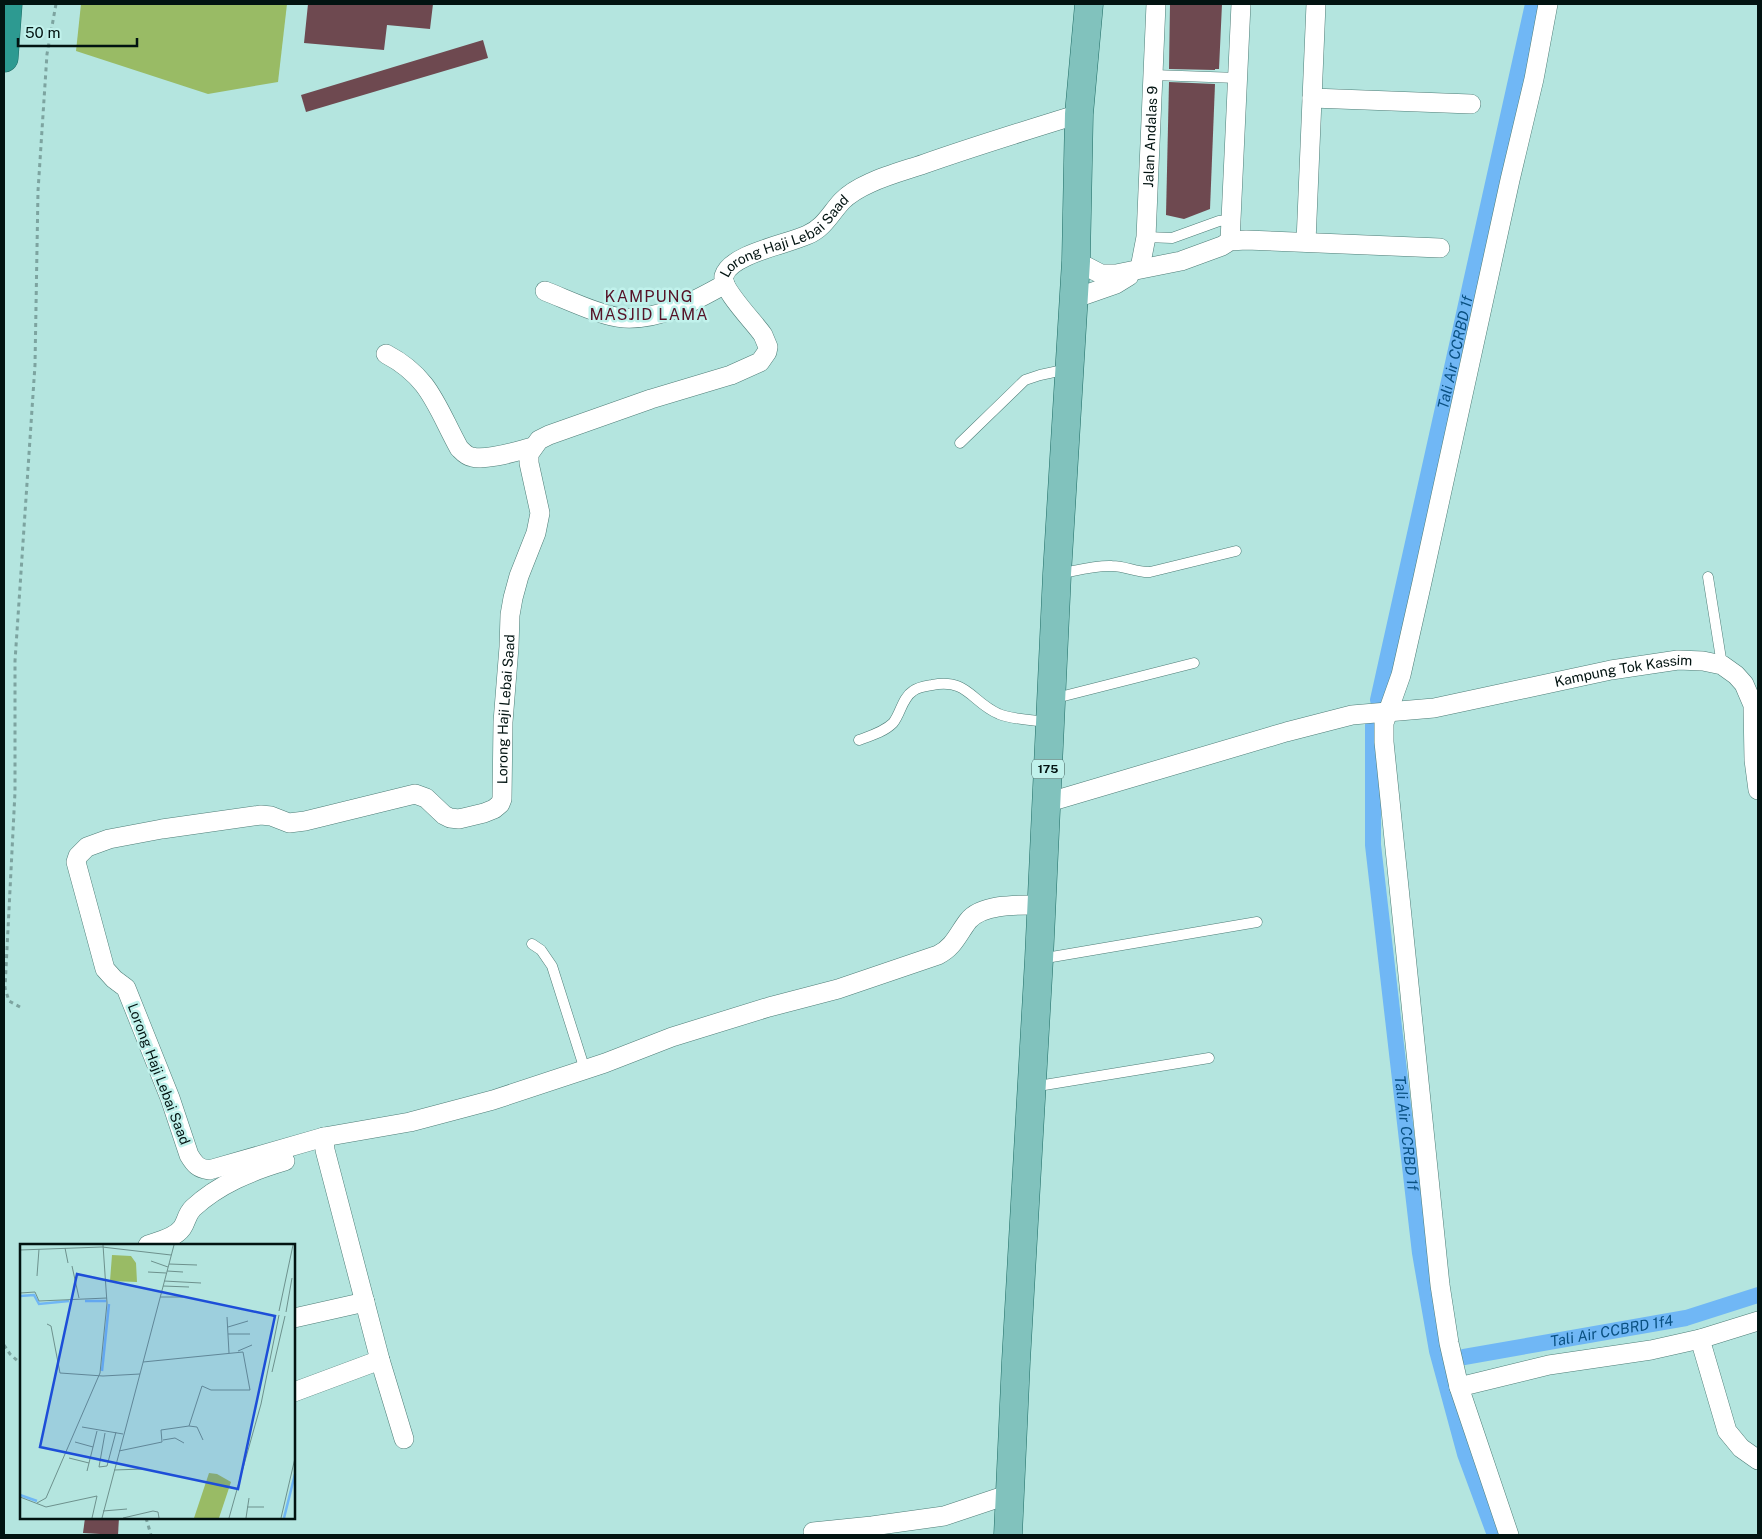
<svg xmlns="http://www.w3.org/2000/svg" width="1762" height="1539" viewBox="0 0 1762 1539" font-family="'Public Sans',sans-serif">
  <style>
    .green { fill: #99bb65 }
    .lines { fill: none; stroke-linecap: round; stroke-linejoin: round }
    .canal { stroke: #70b7f5; stroke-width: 16 }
    .building { fill: #6e4950 }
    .lane-casing { stroke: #4e7d77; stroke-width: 11 }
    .street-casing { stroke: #4e7d77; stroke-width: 20 }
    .primary-casing { stroke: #1e6b64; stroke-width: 29 }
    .highway-casing { stroke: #1e6b64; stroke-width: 29 }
    .path { stroke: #7da4a0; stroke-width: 3; stroke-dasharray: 4 4; stroke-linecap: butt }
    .lane { stroke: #fff; stroke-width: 10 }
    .street { stroke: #fff; stroke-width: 19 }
    .primary { stroke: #81c2bd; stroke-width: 28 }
    .highway { stroke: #2d9a91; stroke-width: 28 }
    .labels { text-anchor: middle; stroke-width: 5; stroke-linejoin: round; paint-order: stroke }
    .shield { fill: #c1f2ec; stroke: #3b5653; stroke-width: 1 }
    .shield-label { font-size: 12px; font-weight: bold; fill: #021311 }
    .street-label { font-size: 14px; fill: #021311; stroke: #c1f2ec }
    .water-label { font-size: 15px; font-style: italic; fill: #095081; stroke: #c1f2ec }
    .quarter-label { font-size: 16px; letter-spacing: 1px; fill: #561227; stroke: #c1f2ec }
    .inset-river { fill: none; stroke: #70b7f5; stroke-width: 2.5 }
    .inset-road { fill: none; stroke: #6d918d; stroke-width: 1 }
    .view { fill: #1d4ed8; fill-opacity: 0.15; stroke: #1d4ed8; stroke-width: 2.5 }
    .inset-edge { fill: none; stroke: #021311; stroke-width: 2.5 }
  </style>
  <rect width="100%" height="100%" fill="#b4e5df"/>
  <polygon class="green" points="81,4 287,4 278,82 208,94 76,51"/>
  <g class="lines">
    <g class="canal">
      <path id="s1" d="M1378,700L1533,4"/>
      <path id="s2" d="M1373,720V845L1420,1253L1437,1351L1465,1454L1495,1535"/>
      <path id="s3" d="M1464,1357L1686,1318L1758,1295"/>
    </g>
  </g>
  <g class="building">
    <polygon points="308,4 433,4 430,29 387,25 384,50 304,43"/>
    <polygon points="1170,4 1222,4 1219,69 1215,69 1215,70 1169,69"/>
    <polygon points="483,40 488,58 306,112 301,95"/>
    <polygon points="1169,82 1215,84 1210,209 1184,219 1166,215"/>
    <polygon points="85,1518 119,1518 118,1535 83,1533"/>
  </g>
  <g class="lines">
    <g class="lane-casing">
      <g id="lane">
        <polyline points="1153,75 1238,78"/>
        <polyline points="1146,237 1172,238 1219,221 1231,220"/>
        <polyline points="960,443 1025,380 1040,375 1068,369"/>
        <path d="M1058,574C1075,571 1095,565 1112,566C1126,566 1137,573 1150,572L1236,551"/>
        <polyline points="1708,577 1722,665"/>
        <polyline points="1052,699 1194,663"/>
        <path d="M859,740C870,736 884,732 893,723C901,713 902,698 913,691C918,687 926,686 932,685C968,678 971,702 999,714C1014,720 1033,720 1049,722"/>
        <polyline points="532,944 541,950 552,966 585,1070"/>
        <polyline points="1040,959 1257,922"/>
        <polyline points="1032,1087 1209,1058"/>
      </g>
    </g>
    <g class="street-casing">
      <g id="street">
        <polyline points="1312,98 1471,104"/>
        <polyline points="1230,241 1241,4"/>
        <polyline points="1306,242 1316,4"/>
        <polyline points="1076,261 1101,274 1116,274 1181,261 1222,246 1230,241 1246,240 1440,248"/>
        <path id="s4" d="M1140,268L1146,237L1156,4"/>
        <path d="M545,291C566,299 603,317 624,318C660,320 695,301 725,284"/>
        <polyline points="1073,299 1116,284 1129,276"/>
        <path d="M386,354C430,377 436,406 459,448C463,452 466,456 472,457C487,461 517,451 533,447"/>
        <path id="s5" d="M1046,803L1286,732L1352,715L1434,708L1611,670L1678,660L1703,661L1722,665L1736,675L1744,684L1753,705L1754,760L1758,790"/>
        <path id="s6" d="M1042,905C1021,905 982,903 968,921C958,934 954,947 938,955L838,989L769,1007L672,1037L605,1063L493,1100L410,1122L324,1137L209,1170C198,1168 195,1165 189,1155L170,1098L126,988L114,979L105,969L76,862L78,856L87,847L109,839L162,829L261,815L271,816L289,823L305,821L415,794L426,798L444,815L450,818L459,819L484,813L494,809L500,804L502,799L503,722L509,647L510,615L513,598L519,576L536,533L540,513L529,463V454L539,440L549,435L651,399L731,375L760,362L767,352L768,347L763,335C755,323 721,289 724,276C730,254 788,244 807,235C824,228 830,214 842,201C849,194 861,187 870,183C887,175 906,170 924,164C975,146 1027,130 1079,114"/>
        <polyline points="324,1137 325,1150 380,1360 404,1439"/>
        <path d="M148,1245C159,1241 175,1238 182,1228C187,1221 186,1215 193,1208C219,1184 251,1171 285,1161"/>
        <polyline points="294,1318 365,1302"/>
        <polyline points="1700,1339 1727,1431 1741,1448 1758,1460"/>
        <polyline points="1459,1387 1549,1365 1651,1350 1700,1339 1758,1321"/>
        <polyline points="294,1392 380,1360"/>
        <polyline points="813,1532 872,1526 944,1516 1010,1494"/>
        <polyline points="1509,1535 1459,1387 1449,1343 1440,1285 1384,742 1384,723 1401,675 1422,582 1510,180 1534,79 1548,4"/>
      </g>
    </g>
    <g class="primary-casing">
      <polyline id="primary" points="1008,1535 1016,1361 1039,959 1057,574 1076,261 1079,114 1089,4"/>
    </g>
    <g class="highway-casing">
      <polyline id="highway" points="4,58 8,4"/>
    </g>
    <g class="path">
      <polyline points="20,1007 9,1001 5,988 15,792 15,661 35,365 38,191 47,54 56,4"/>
      <polyline points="4,1345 10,1354 21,1364"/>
      <polyline points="146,1518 151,1535"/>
    </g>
    <use href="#lane" class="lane"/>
    <use href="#street" class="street"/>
    <use href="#primary" class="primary"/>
    <use href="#highway" class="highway"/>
  </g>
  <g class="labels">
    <rect class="shield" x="1032" y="759.5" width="32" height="19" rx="4"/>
    <g class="shield-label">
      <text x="1048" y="773">175</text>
    </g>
    <g class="street-label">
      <text dy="5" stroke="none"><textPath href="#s4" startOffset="132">Jalan Andalas 9</textPath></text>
      <text dy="5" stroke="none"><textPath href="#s6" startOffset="2466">Lorong Haji Lebai Saad</textPath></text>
      <text dy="5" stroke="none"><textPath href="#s5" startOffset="594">Kampung Tok Kassim</textPath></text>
      <text dy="5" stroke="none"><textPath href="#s6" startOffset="1776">Lorong Haji Lebai Saad</textPath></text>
      <text transform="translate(159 1074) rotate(69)" y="5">Lorong Haji Lebai Saad</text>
    </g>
    <g class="water-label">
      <text dy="5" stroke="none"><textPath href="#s1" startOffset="356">Tali Air CCRBD 1f</textPath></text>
      <text dy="5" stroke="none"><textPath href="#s2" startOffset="415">Tali Air CCRBD 1f</textPath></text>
      <text dy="5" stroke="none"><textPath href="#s3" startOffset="150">Tali Air CCBRD 1f4</textPath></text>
    </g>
    <g class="quarter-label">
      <text x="649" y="302">KAMPUNG<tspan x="649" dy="18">MASJID LAMA</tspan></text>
    </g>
  </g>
  <g transform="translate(20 1244)">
    <rect width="275" height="275" fill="#b4e5df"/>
    <path d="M92,11L111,12L116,19L117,38L90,37ZM189,229L197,230L211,238L199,274H174Z" fill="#99bb65"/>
    <path class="inset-river" d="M0,52L14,51L19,60L49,57M65,57H86M82,127L89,60M0,251L17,257M264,274L275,230"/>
    <path class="inset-road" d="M45,4L48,19M0,6L82,3L151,11M131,17L148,23M149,20L177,21M52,22L59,54M147,27L163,28M128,28L146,29M17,32L19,5M144,37L181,39M143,42L169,43M0,49L15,48L19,57L87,54M140,53H163M259,67L273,1M266,68L272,34M207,73L209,109M27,80L31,82L40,129L83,132L120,130M208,83L228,77M208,90H230M218,107L232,101M252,128L265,72M169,182L177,183L183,196M62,183L103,190M85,189L79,223L87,222L96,188M143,196L155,194L164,199M55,198L73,203M99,207L142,198L141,186L169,182L182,142L191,146H230L223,108L123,118M49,214L69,219M94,226L123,225M67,227L77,187M0,253L26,263L77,252L72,274M17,259L26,254L80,129L87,59L83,1M227,263H244M83,267L107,265M82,274L154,1M103,274L133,267L138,268L139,274M209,274L241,160L259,71M226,274L229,254M261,274L275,214"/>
    <path class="view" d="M57,30L255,72L218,245L20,203Z"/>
    <rect width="275" height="275" class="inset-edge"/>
  </g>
  <rect width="1762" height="1539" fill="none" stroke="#021311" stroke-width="10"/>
  <path d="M18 38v8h119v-8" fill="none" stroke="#021311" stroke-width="2.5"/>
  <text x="25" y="38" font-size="15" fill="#021311" stroke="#c1f2ec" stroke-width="4" paint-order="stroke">50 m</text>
</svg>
